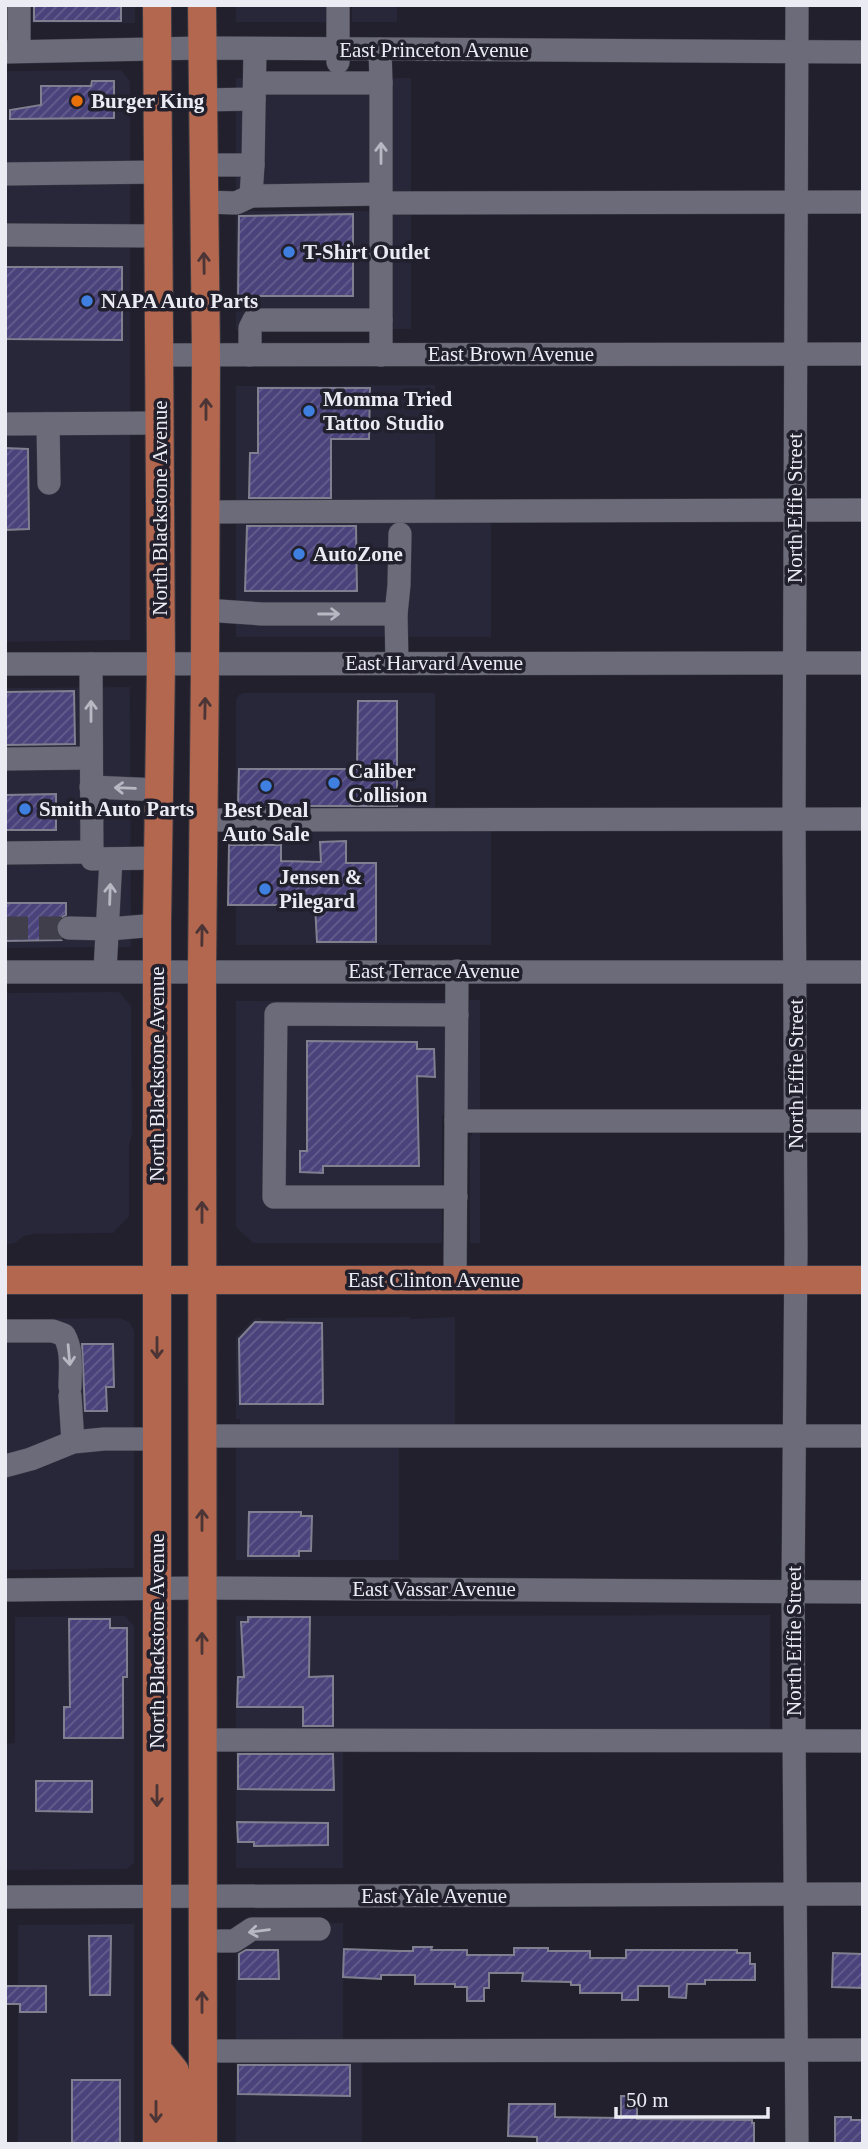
<svg xmlns="http://www.w3.org/2000/svg" width="868" height="2149" viewBox="0 0 868 2149" font-family="Georgia,serif">
  <style>
    .built { fill: #282639 }
    .building { fill: url(#building-hatch); stroke: #807f8f; stroke-width: 2 }
    .lines { fill: none; stroke-linecap: round; stroke-linejoin: round }
    .minor-tunnel { stroke: #3f3e4a; stroke-width: 23; stroke-dasharray: 23 11; stroke-linecap: butt }
    .minor-casing { stroke: #3c3b45; stroke-width: 24 }
    .major-casing { stroke: #3c3b45; stroke-width: 30 }
    .minor { stroke: #6c6b7a; stroke-width: 23 }
    .major { stroke: #b2674e; stroke-width: 28 }
    .oneway { stroke: #b8b8c3 }
    .oneway2 { stroke: #4c3536 }
    .food-dot { fill: #e8710a; stroke: #21202c; stroke-width: 2.5 }
    .shop-dot { fill: #3f7fe0; stroke: #21202c; stroke-width: 2.5 }
    .labels { text-anchor: middle; stroke-width: 7; stroke-linejoin: round; paint-order: stroke }
    .street-label { font-size: 21px; fill: #ebebf4; stroke: #21202c }
    .poi-label { font-size: 21px; font-weight: bold; fill: #ebebf4; stroke: #21202c; text-anchor: start }
  </style>
  <defs>
    <pattern id="building-hatch" width="6" height="6" patternUnits="userSpaceOnUse" patternTransform="scale(1.75)"><rect width="6" height="6" fill="#4a437b"/><path d="M-1 1l2-2M0 6l6-6M5 7l2-2" fill="none" stroke="#645e8e"/></pattern>
  </defs>
  <rect width="100%" height="100%" fill="#21202c"/>
  <g class="built">
    <rect x="32" y="5" width="103" height="18"/>
    <rect x="236" y="5" width="101" height="17"/>
    <rect x="352" y="5" width="45" height="17"/>
    <polygon points="121,70 130,81 130,640 5,642 5,71"/>
    <rect x="236" y="78" width="175" height="118"/>
    <polygon points="236,211 411,211 411,329 236,330"/>
    <polygon points="435,385 435,502 236,502 236,386"/>
    <polygon points="491,520 491,637 236,637 236,521"/>
    <polygon points="130,687 131,947 5,948 5,688"/>
    <polygon points="243,693 435,693 435,809 236,810 236,700 239,695"/>
    <rect x="236" y="828" width="255" height="117"/>
    <polygon points="119,992 131,1006 132,1133 129,1145 129,1216 113,1233 33,1234 24,1236 15,1243 5,1245 5,993"/>
    <polygon points="480,1000 480,1114 442,1115 442,1243 253,1243 236,1227 236,1001"/>
    <polygon points="480,1129 480,1243 470,1243 470,1138 473,1132"/>
    <polygon points="410,1317 411,1319 455,1317 455,1424 240,1424 240,1419 236,1419 236,1337 255,1318 261,1318 262,1320 285,1320 286,1318"/>
    <polygon points="120,1318 130,1322 134,1331 134,1568 5,1570 5,1319"/>
    <polygon points="399,1446 399,1560 236,1560 236,1447"/>
    <polygon points="770,1615 770,1734 236,1735 236,1616"/>
    <polygon points="125,1616 134,1626 134,1863 127,1869 5,1870 5,1744 15,1743 15,1617"/>
    <polygon points="343,1749 343,1868 236,1868 236,1750"/>
    <polygon points="343,1923 343,2042 236,2042 236,1924"/>
    <polygon points="134,1924 134,2144 18,2144 18,1925"/>
    <rect x="236" y="2057" width="126" height="87"/>
  </g>
  <g class="building">
    <rect x="34" y="5" width="87" height="16"/>
    <polygon points="92,81 114,81 114,118 10,119 10,110 41,105 41,86 91,86"/>
    <polygon points="353,214 353,296 259,296 259,301 238,301 239,216"/>
    <polygon points="5,267 122,267 122,340 5,339"/>
    <polygon points="258,388 370,388 369,439 331,439 331,498 249,498 250,453 258,453"/>
    <polygon points="5,448 28,449 29,529 5,530"/>
    <polygon points="247,526 356,526 357,591 245,591"/>
    <polygon points="74,691 75,744 5,745 5,692"/>
    <polygon points="358,701 397,701 397,806 238,806 239,769 357,769"/>
    <polygon points="56,794 56,830 5,830 5,795"/>
    <polygon points="346,841 346,863 376,863 376,942 317,942 315,905 228,905 229,845 281,845 281,861 321,862 320,842"/>
    <polygon points="5,903 66,903 66,915 57,920 55,927 56,934 61,940 5,941"/>
    <polygon points="307,1041 417,1042 417,1049 434,1049 435,1077 417,1076 419,1166 323,1166 323,1173 300,1172 300,1151 307,1151"/>
    <polygon points="255,1322 322,1323 323,1404 240,1404 239,1339"/>
    <polygon points="82,1344 113,1344 114,1387 106,1387 107,1411 85,1411"/>
    <polygon points="249,1512 301,1512 301,1516 312,1516 311,1551 299,1551 299,1556 248,1556"/>
    <polygon points="248,1617 310,1617 309,1677 333,1676 333,1726 303,1726 303,1707 237,1707 238,1677 244,1677 241,1622 248,1622"/>
    <polygon points="69,1619 110,1619 110,1628 127,1628 127,1677 123,1677 123,1738 64,1738 64,1707 70,1707"/>
    <polygon points="238,1754 333,1754 334,1790 238,1789"/>
    <polygon points="36,1781 92,1781 92,1812 36,1811"/>
    <polygon points="237,1822 328,1823 328,1845 254,1846 254,1842 238,1842"/>
    <polygon points="89,1936 111,1936 110,1995 90,1995"/>
    <polygon points="413,1947 432,1947 431,1950 467,1950 467,1955 514,1955 514,1948 548,1948 548,1951 590,1951 590,1958 626,1958 626,1950 737,1950 737,1953 750,1953 750,1964 755,1964 755,1980 705,1980 705,1984 687,1984 686,1998 669,1997 669,1986 638,1986 638,2000 622,2000 622,1993 580,1993 580,1985 571,1985 571,1982 522,1981 523,1973 489,1973 489,1988 484,1988 484,2001 467,2001 467,1987 455,1987 455,1984 415,1984 415,1975 381,1975 381,1979 343,1977 344,1949 400,1951 413,1951"/>
    <polygon points="246,1950 278,1950 279,1979 239,1979 239,1954"/>
    <polygon points="833,1953 863,1954 863,1988 832,1987"/>
    <polygon points="5,1986 46,1986 46,2012 20,2012 20,2004 5,2004"/>
    <polygon points="238,2065 350,2065 350,2096 238,2094"/>
    <rect x="72" y="2080" width="48" height="64"/>
    <polygon points="621,2096 637,2096 637,2119 752,2120 752,2123 754,2123 754,2144 537,2144 537,2137 508,2136 509,2104 555,2104 555,2117 621,2118"/>
    <polygon points="835,2117 851,2117 851,2120 863,2120 863,2144 835,2144"/>
  </g>
  <g class="lines">
    <polyline class="minor-tunnel" points="5,928 69,928"/>
    <g class="minor-casing">
      <g id="minor">
        <polyline points="19,5 19,51"/>
        <polyline points="797,5 794,820 796,1247 793,1591 797,2144"/>
        <polyline points="5,52 202,48 863,52"/>
        <polyline points="338,62 338,5"/>
        <polyline points="255,83 381,83 380,49"/>
        <polyline points="381,83 381,320"/>
        <polyline points="203,100 254,99"/>
        <polyline points="203,165 253,165"/>
        <polyline points="5,174 158,172"/>
        <polyline points="251,196 253,165 255,49"/>
        <polyline points="204,202 236,203 251,196 381,194"/>
        <polyline points="381,203 863,202"/>
        <polyline points="5,235 158,236"/>
        <polyline points="159,355 863,354"/>
        <polyline points="250,355 250,328 254,320 381,320 381,355"/>
        <polyline points="5,424 159,423"/>
        <polyline points="48,424 49,483"/>
        <polyline points="206,512 863,510"/>
        <polyline points="205,610 262,614 396,614"/>
        <polyline points="397,663 396,614 399,585 400,534"/>
        <polyline points="5,664 863,663"/>
        <polyline points="91,664 92,859 159,858"/>
        <polyline points="5,759 91,758"/>
        <polyline points="91,787 160,790"/>
        <polyline points="203,820 863,819"/>
        <polyline points="5,853 92,852"/>
        <polyline points="69,928 109,929 157,925"/>
        <polyline points="105,971 111,859"/>
        <polyline points="5,972 863,972"/>
        <polyline points="456,1121 863,1121"/>
        <polyline points="456,1197 274,1197 276,1014 457,1015"/>
        <polyline points="455,1280 457,971"/>
        <path d="M5,1331H53L64,1335C73,1351 70,1369 70,1387"/>
        <polyline points="70,1396 73,1442"/>
        <polyline points="202,1436 863,1436"/>
        <polyline points="5,1466 31,1459 73,1442 104,1439 158,1439"/>
        <polyline points="5,1590 201,1588 863,1592"/>
        <polyline points="202,1740 863,1741"/>
        <polyline points="5,1897 863,1894"/>
        <polyline points="202,1941 234,1941 252,1929 319,1929"/>
        <polyline points="202,2051 863,2050"/>
      </g>
    </g>
    <g class="major-casing">
      <g id="major">
        <polyline points="202,5 206,355 205,664 202,971 203,2144"/>
        <polyline points="5,1280 863,1280"/>
        <polyline points="158,2050 175,2071 180,2144"/>
        <polyline points="157,2144 157,925 161,664 157,5"/>
      </g>
    </g>
    <use href="#minor" class="minor"/>
    <use href="#major" class="major"/>
  </g>
  <defs><path id="oneway-shaft" d="M-6 0H5M1.5-3L5.5 0L1.5 3" fill="none" stroke-width="1.6" stroke-linecap="round" stroke-linejoin="round" transform="scale(1.75)"/></defs>
  <g class="oneway">
    <use href="#oneway-shaft" transform="translate(381 153) rotate(-90)"/>
    <use href="#oneway-shaft" transform="translate(329 614)"/>
    <use href="#oneway-shaft" transform="translate(91 711) rotate(-90)"/>
    <use href="#oneway-shaft" transform="translate(125 788) rotate(-178)"/>
    <use href="#oneway-shaft" transform="translate(110 894) rotate(-88)"/>
    <use href="#oneway-shaft" transform="translate(69 1355) rotate(85)"/>
    <use href="#oneway-shaft" transform="translate(259 1931) rotate(172)"/>
  </g>
  <g class="oneway2">
    <use href="#oneway-shaft" transform="translate(204 263) rotate(-91)"/>
    <use href="#oneway-shaft" transform="translate(206 409) rotate(-90)"/>
    <use href="#oneway-shaft" transform="translate(205 708) rotate(-89)"/>
    <use href="#oneway-shaft" transform="translate(202 935) rotate(-89)"/>
    <use href="#oneway-shaft" transform="translate(202 1212) rotate(-90)"/>
    <use href="#oneway-shaft" transform="translate(157 1348) rotate(90)"/>
    <use href="#oneway-shaft" transform="translate(202 1520) rotate(-90)"/>
    <use href="#oneway-shaft" transform="translate(202 1643) rotate(-90)"/>
    <use href="#oneway-shaft" transform="translate(157 1796) rotate(90)"/>
    <use href="#oneway-shaft" transform="translate(202 2002) rotate(-90)"/>
    <use href="#oneway-shaft" transform="translate(156 2112) rotate(90)"/>
  </g>
  <circle class="food-dot" cx="77" cy="101" r="7"/>
  <g class="shop-dot">
    <circle cx="289" cy="252" r="7"/>
    <circle cx="87" cy="301" r="7"/>
    <circle cx="309" cy="411" r="7"/>
    <circle cx="299" cy="554" r="7"/>
    <circle cx="334" cy="783" r="7"/>
    <circle cx="266" cy="786" r="7"/>
    <circle cx="25" cy="809" r="7"/>
    <circle cx="265" cy="889" r="7"/>
  </g>
  <g class="labels">
    <g class="street-label">
      <text x="434" y="57">East Princeton Avenue</text>
      <text x="511" y="361">East Brown Avenue</text>
      <text transform="translate(160 508) rotate(-90)" y="7">North Blackstone Avenue</text>
      <text transform="translate(795 508) rotate(-90)" y="7">North Effie Street</text>
      <text x="434" y="670">East Harvard Avenue</text>
      <text x="434" y="978">East Terrace Avenue</text>
      <text transform="translate(157 1074) rotate(-90)" y="7">North Blackstone Avenue</text>
      <text transform="translate(796 1074) rotate(-90)" y="7">North Effie Street</text>
      <text x="434" y="1287">East Clinton Avenue</text>
      <text x="434" y="1596">East Vassar Avenue</text>
      <text transform="translate(157 1641) rotate(-90)" y="7">North Blackstone Avenue</text>
      <text transform="translate(794 1641) rotate(-90)" y="7">North Effie Street</text>
      <text x="434" y="1903">East Yale Avenue</text>
    </g>
    <g class="poi-label">
      <text x="91" y="108">Burger King</text>
      <text x="303" y="259">T-Shirt Outlet</text>
      <text x="101" y="308">NAPA Auto Parts</text>
      <text x="323" y="406">Momma Tried<tspan x="323" dy="24">Tattoo Studio</tspan></text>
      <text x="313" y="561">AutoZone</text>
      <text x="348" y="778">Caliber<tspan x="348" dy="24">Collision</tspan></text>
      <text x="39" y="816">Smith Auto Parts</text>
      <text x="266" y="817" text-anchor="middle">Best Deal<tspan x="266" dy="24">Auto Sale</tspan></text>
      <text x="279" y="884">Jensen &amp;<tspan x="279" dy="24">Pilegard</tspan></text>
    </g>
  </g>
  <rect width="868" height="2149" fill="none" stroke="#ebebf4" stroke-width="14"/>
  <path d="M616 2107v10h152v-10" fill="none" stroke="#ebebf4" stroke-width="3.5"/>
  <text x="626" y="2107" font-size="21" fill="#ebebf4" stroke="#21202c" stroke-width="5" paint-order="stroke">50 m</text>
</svg>
